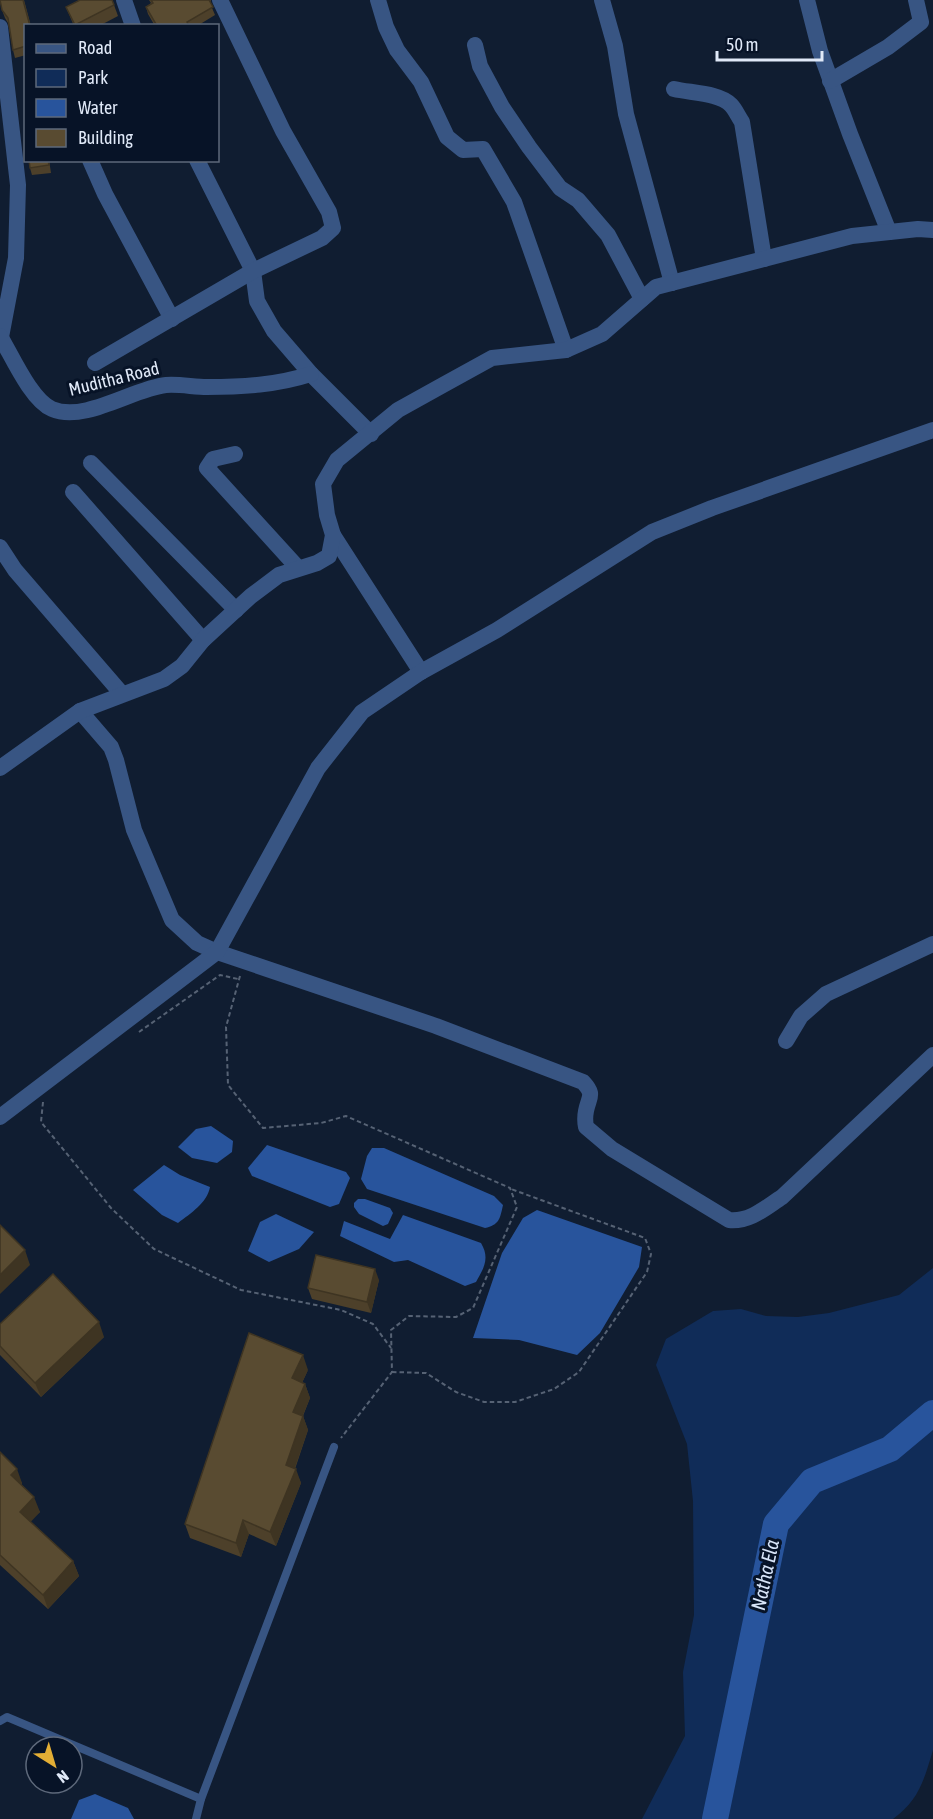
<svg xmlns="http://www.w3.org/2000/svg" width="933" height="1819" viewBox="0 0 933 1819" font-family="'Asap Condensed',sans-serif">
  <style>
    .green { fill: #102c58 }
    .water { fill: #28549c }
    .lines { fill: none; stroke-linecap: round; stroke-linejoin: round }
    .river { stroke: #28549c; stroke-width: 26 }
    .path { stroke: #566274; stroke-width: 2; stroke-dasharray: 4.5 3; stroke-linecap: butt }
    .service { stroke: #385583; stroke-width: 8 }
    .minor { stroke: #385583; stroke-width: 16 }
    .wall { fill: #4d402a }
    .shaded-wall { fill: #3e3422 }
    .building { fill: #594b31; stroke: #3e3422; stroke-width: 1.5 }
    .labels { text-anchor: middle; stroke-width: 6; stroke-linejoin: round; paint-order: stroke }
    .street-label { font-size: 18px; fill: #e0e9f8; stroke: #071327 }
    .water-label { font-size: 20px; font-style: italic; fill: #d8e5f9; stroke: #071327 }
  </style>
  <rect width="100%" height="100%" fill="#101d31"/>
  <path class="green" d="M933,1268V1750C924,1780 919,1800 893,1819H642L685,1736L683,1672L694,1615L693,1501L687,1444L656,1365L666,1339L713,1311L741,1309L766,1316L798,1317L829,1313L899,1295Z"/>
  <g class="water">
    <polygon points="211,1126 233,1141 232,1152 217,1163 192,1158 178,1147 196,1129"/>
    <polygon points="267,1145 346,1172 350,1178 339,1204 330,1207 252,1176 248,1168"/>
    <path d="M372,1148H384L494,1196L503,1205C500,1219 499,1225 485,1228L367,1189L361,1179L367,1156Z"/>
    <path d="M164,1165L180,1175L210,1187C207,1203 191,1213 178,1223L162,1215L133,1190Z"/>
    <polygon points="358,1199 365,1199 390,1208 393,1213 388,1224 383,1226 359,1214 354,1207 354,1203"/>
    <polygon points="537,1210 642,1247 639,1267 600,1333 577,1355 519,1340 473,1338 502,1253 523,1218"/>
    <polygon points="276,1214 314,1232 299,1249 269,1262 248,1251 260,1222"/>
    <path d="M403,1215L481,1243C490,1258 484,1268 476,1282L465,1286L408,1260L394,1262L340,1236L344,1221L390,1239Z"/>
    <polygon points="95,1794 128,1808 134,1819 71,1819 79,1800"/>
  </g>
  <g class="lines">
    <polyline class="river" points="715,1819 776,1524 812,1481 890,1449 933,1413"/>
    <g class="path">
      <polyline points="240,976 226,1027 228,1085 263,1128 321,1123 346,1116 510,1188 517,1207 473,1308 456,1317 409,1316 391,1330 392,1372 341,1438"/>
      <polyline points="139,1032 220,975 238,979"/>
      <polyline points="43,1102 41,1122 111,1208 154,1249 241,1290 341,1310 373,1324 391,1348"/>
      <polyline points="392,1372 426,1373 456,1392 484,1402 515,1402 554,1389 579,1372 647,1272 651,1254 645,1238 511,1189"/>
    </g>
    <g class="service">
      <polyline points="0,1721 7,1717 201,1799"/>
      <polyline points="196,1819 201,1799 334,1447"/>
    </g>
    <g class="minor">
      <polyline points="124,0 133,26"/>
      <polyline points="378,0 386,27 397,50 421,82 447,137 463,150 483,149 514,202 566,350"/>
      <polyline points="602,0 615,46 626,114 672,283"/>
      <polyline points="807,0 820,51 850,134 889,232"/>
      <polyline points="0,27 18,185 16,258 1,337"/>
      <polyline points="475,45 480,66 502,107 529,147 560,188 578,200 608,235 642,299"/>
      <polyline points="830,81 888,47 921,22 916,0"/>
      <path d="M674,89C691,93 720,93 731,105C735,109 738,116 742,122L764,259"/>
      <polyline points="90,160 105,194 172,319"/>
      <polyline points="197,160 253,271 257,301 274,331 311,374 371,434"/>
      <path d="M0,336C12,356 31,400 52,409C85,423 134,388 166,385C180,384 194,387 207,387C243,387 277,385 311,374"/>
      <polyline points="95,363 253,271 322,238 333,228 329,212 283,131 220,0"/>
      <polyline points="235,454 213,459 207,468 298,568"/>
      <polyline points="91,463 236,610"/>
      <polyline points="73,492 203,640"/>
      <polyline points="333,535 421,672"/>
      <polyline points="0,547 15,570 122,694"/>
      <path d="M80,711L111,747L116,760L134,830L172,920L197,943L217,952L436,1026L583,1082C595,1095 589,1096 586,1111C585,1116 585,1122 586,1127L612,1149L729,1220C750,1222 765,1208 782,1197L933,1055"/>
      <polyline points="0,768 80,711 164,679 182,666 203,640 251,596 279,575 317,563 329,556 333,535 327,515 323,484 337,460 398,410 443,385 492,358 566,350 602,334 656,287 852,236 918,229 933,230"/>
      <polyline points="786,1041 801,1016 826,994 933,944"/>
      <polyline points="0,1117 217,952 318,768 362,712 421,672 497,630 652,532 712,508 933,430"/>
    </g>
  </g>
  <g class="wall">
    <polygon points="24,0 31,26 26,26 26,55 15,58 13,50 8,23 5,18 2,10"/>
    <polygon points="149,0 211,0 210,3 215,15 197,26 155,26 148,14 146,7 151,3"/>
    <polygon points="114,5 118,16 99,26 74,26 66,7"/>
    <polygon points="49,160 51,173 32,175 30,168"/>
    <polygon points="379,1280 371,1313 312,1299 308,1288"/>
    <polygon points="0,1324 104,1337 41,1397 0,1355"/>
    <polygon points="308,1370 302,1383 305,1384 310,1398 303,1416 308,1430 295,1469 301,1483 276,1546 249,1534 241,1557 190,1538 185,1524"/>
    <polygon points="0,1452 22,1483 21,1485 40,1512 30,1521 73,1561 79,1576 48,1609 0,1565"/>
  </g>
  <g class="shaded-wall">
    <polygon points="25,1250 30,1265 0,1294 0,1275"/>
    <polygon points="375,1269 379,1280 371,1313 367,1302"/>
    <polygon points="99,1322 104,1337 41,1397 35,1383"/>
    <polygon points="303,1355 308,1370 297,1393 292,1378"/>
    <polygon points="305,1384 310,1398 298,1427 293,1412"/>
    <polygon points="303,1416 308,1430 291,1479 286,1465"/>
    <polygon points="17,1469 22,1483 16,1490 11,1475"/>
    <polygon points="296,1469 301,1483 276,1546 270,1532"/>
    <polygon points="34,1497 40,1512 26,1527 20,1512"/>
    <polygon points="243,1520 249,1534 241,1557 236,1543"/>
    <polygon points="73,1561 79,1576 48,1609 43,1595"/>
  </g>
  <g class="building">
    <polygon points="0,0 23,0 30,26 26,26 26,46 13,50 8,18 2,10"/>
    <polygon points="80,0 112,0 114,5 75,25 66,7"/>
    <polygon points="151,0 209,0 213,7 187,22 189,26 157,26 146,7 153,3"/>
    <polygon points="29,160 48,160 49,165 30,168"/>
    <polygon points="0,1225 25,1250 0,1275"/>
    <polygon points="316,1255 375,1269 367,1302 308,1288"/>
    <polygon points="53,1274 99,1322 35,1383 0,1346 0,1324"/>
    <polygon points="249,1333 303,1355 292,1378 305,1384 293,1412 303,1416 286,1465 296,1469 270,1532 243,1520 236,1543 185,1524"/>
    <polygon points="0,1452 17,1469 11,1475 34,1497 20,1512 73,1561 43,1595 0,1555"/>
  </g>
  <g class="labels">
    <g class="street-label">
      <text transform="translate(114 379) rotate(-14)" y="6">Muditha Road</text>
    </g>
    <g class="water-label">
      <text transform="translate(765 1575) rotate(-78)" y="7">Natha Ela</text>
    </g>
  </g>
  <rect x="24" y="24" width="195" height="138" fill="#071327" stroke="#5e697b" stroke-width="1.5"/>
  <rect x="36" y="44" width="30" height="9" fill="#385583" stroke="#5e697b" stroke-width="1.5"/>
  <text x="78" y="54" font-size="18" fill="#e0e9f8">Road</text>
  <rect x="36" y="69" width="30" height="18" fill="#102c58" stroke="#5e697b" stroke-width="1.5"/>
  <text x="78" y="84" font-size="18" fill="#e0e9f8">Park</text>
  <rect x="36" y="99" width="30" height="18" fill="#28549c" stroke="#5e697b" stroke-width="1.5"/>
  <text x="78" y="114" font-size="18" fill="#e0e9f8">Water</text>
  <rect x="36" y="129" width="30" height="18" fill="#594b31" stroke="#5e697b" stroke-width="1.5"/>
  <text x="78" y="144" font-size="18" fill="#e0e9f8">Building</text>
  <g transform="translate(54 1765) rotate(143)"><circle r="28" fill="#071327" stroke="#5e697b" stroke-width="1.5"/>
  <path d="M0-4.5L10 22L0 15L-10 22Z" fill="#e3ae35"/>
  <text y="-9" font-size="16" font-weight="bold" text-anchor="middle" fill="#e0e9f8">N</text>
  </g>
  <path d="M717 51v9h105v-9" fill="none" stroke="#e0e9f8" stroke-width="3"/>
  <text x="726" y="51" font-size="18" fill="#e0e9f8" stroke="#071327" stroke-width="4.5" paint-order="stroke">50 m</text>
</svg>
